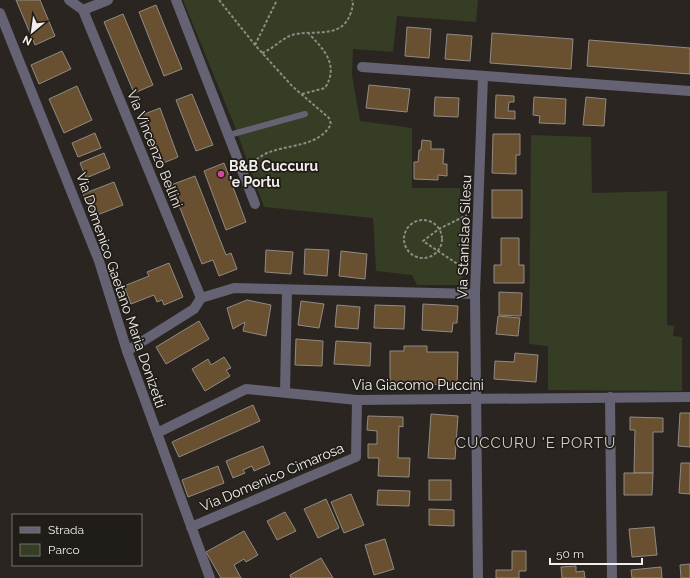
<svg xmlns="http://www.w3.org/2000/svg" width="690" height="578" viewBox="0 0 690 578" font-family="Raleway,sans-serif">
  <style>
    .green { fill: #353d24 }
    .building { fill: #695030; stroke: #918b85 }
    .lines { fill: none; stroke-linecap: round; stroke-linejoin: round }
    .path { stroke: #8f8b87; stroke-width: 2; stroke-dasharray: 3 2; stroke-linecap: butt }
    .service { stroke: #646273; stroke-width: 6 }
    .minor { stroke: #646273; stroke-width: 10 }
    .hotel-dot { fill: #d1479c; stroke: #201c17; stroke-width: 1.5 }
    .labels { text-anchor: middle; stroke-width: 3.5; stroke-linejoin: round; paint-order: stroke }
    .street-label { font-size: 14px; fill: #f1eeeb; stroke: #201c17 }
    .poi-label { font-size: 14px; font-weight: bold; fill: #f1eeeb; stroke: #201c17; text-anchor: start }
    .neighbourhood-label { font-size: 15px; letter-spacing: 1px; fill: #d2ccc6; stroke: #201c17 }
  </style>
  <rect width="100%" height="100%" fill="#2a2520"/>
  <g class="green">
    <polygon points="183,0 478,0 476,22 397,16 393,52 353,49 352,75 360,121 412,128 412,188 460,188 463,285 417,285 412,275 376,271 373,218 264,207 235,127"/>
    <polygon points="531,135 591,137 592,193 667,191 667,325 674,326 673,336 682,337 682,391 548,390 548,346 529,344"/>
  </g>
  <g class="building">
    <polygon points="16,0 40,0 55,36 35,45"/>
    <polygon points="156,5 182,69 164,76 139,12"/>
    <polygon points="123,14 153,85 134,93 104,22"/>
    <polygon points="407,27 431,29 429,58 405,56"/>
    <polygon points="492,33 573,39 571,69 490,63"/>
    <polygon points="447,34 472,36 470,61 445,59"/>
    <polygon points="589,40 690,48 690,74 587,66"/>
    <polygon points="62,51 71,69 39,84 31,65"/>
    <polygon points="369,85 410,89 407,112 366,108"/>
    <polygon points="77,86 92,120 64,133 49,99"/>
    <polygon points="192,94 213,145 196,151 176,100"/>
    <polygon points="496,95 514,96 514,102 509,102 508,111 515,111 515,119 495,118"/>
    <polygon points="435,97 459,98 458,117 434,116"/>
    <polygon points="534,97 566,99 565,124 539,123 540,116 533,115"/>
    <polygon points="586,97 606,99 604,126 583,125"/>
    <polygon points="160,108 178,157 161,164 142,115"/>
    <polygon points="95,133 101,148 78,157 72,143"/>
    <polygon points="493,134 520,134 520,155 516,155 516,174 492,173"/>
    <polygon points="422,140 431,141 431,149 444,149 443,164 447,164 447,176 438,175 438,180 414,179 414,162 418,162 419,150 421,150"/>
    <polygon points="104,153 110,168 86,178 80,163"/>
    <polygon points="224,163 246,222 226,230 204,171"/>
    <polygon points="195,176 226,255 231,253 237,269 219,276 213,260 202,264 171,185"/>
    <polygon points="114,182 123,205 92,217 83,194"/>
    <rect x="492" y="190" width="30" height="28"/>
    <polygon points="501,238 519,238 519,265 524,265 524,283 494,283 494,265 501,265"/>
    <polygon points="305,249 329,250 327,276 304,274"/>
    <polygon points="266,250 293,252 291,274 265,272"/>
    <polygon points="341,251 367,254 365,279 339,276"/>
    <polygon points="169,263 183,297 164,305 162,300 157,302 154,295 131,304 124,286 149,276 147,272"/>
    <polygon points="499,292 522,293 521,316 499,315"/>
    <polygon points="247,300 271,305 266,336 243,331 245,322 233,329 227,308"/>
    <polygon points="301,301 324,304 319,328 298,325"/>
    <polygon points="423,304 458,306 457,323 453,323 452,332 422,330"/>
    <polygon points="337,305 360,307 358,329 335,327"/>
    <polygon points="375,305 405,306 404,329 374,328"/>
    <polygon points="498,316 520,318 518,336 496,334"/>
    <polygon points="199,321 209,339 166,364 156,347"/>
    <polygon points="296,339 323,341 322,366 295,365"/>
    <polygon points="336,341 371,343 370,366 334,364"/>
    <polygon points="404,346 427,346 427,352 458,352 457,385 390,383 390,351 404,351"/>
    <polygon points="515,353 538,355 536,382 494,379 495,361 514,362"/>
    <polygon points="224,357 231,368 226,370 230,376 205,391 192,369 208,359 211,365"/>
    <polygon points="253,405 260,421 179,457 172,442"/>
    <polygon points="680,413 690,413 690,447 678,446"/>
    <polygon points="431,414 458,416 455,459 428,458"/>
    <polygon points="368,416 403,417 403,427 399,426 398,458 410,458 409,477 378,476 379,458 368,458 368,444 377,444 377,431 367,430"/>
    <polygon points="630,417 663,418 663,432 653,432 653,473 634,473 635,430 630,430"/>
    <polygon points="263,446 270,464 254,471 252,466 243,470 245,473 233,478 226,461"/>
    <polygon points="681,463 690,463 690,494 679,493"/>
    <polygon points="218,466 224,483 188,497 182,480"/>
    <polygon points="624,473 653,473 652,495 624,495"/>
    <rect x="429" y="480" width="22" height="20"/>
    <polygon points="378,490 410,491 409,506 377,505"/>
    <polygon points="351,494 364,525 344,533 331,502"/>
    <polygon points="326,499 339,528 318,538 304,509"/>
    <polygon points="429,509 454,510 454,526 429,525"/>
    <polygon points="285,512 296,531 277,540 267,521"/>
    <polygon points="654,527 657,555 632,557 629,529"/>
    <polygon points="244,531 258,555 246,562 244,559 234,565 241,578 221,578 206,552"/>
    <polygon points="385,539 394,569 374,575 365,545"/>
    <polygon points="512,551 526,551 526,571 519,571 519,578 496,578 496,570 512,570"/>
    <polygon points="321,558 333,578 291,578 290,575"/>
    <polygon points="690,564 690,578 681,578 680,565"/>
    <polygon points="576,566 576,572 584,571 585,578 562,578 561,567"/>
    <polygon points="661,567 662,578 632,578 631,570"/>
  </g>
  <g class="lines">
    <g class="path">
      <path d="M219,0L255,45L292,86L329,118L331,124C319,147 289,144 267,153C262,155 256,160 251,163"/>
      <polyline points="255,45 277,0"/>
      <path d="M262,53C273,49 281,39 292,35C311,29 340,40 350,15C352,9 354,5 352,0"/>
      <path d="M302,94L325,88C339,66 325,50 309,34"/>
      <circle cx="423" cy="239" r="19"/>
      <polyline points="465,269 423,241 439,229 467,215"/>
    </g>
    <polyline class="service" points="229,135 305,114"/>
    <g class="minor">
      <polyline points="69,0 83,10 201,298"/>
      <polyline points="176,0 255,204"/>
      <polyline points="83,10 108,0"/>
      <polyline points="0,13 99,261 127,351 210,578"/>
      <polyline points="362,67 690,91"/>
      <polyline points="127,351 194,309 201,298 234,288 475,294"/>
      <polyline points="285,392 287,290"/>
      <polyline points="610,397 612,578"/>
      <polyline points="157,433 246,389 357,400 690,397"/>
      <polyline points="191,527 356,457 357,400"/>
      <polyline points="478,578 475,294 483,76"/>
    </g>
  </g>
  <circle class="hotel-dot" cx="221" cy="174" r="4"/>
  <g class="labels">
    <g class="street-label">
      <text transform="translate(155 149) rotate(68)" y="5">Via Vincenzo Bellini</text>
      <text transform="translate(464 237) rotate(-88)" y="5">Via Stanislao Silesu</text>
      <text transform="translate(121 290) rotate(71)" y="5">Via Domenico Gaetano Maria Donizetti</text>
      <text x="418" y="390">Via Giacomo Puccini</text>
      <text transform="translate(272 477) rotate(-23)" y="5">Via Domenico Cimarosa</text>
    </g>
    <g class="poi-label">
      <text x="229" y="171">B&amp;B Cuccuru<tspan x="229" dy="16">'e Portu</tspan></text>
    </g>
    <g class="neighbourhood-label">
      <text x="536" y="448">CUCCURU 'E PORTU</text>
    </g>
  </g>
  <rect x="12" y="514" width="130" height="52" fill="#201c17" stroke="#74706c"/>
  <rect x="20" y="527" width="20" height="6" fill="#646273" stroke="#74706c"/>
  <text x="48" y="534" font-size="12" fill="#f1eeeb">Strada</text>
  <rect x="20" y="544" width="20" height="12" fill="#353d24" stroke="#74706c"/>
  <text x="48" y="554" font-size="12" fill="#f1eeeb">Parco</text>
  <g transform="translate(32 32) rotate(209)" stroke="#201c17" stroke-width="3" paint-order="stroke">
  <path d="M0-3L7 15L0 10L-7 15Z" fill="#f1eeeb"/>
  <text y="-6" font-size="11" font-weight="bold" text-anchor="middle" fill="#f1eeeb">N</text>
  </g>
  <path d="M550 558v6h92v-6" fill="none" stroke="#f1eeeb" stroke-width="2"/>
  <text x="556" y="558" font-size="12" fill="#f1eeeb" stroke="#201c17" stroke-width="3" paint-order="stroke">50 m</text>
</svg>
